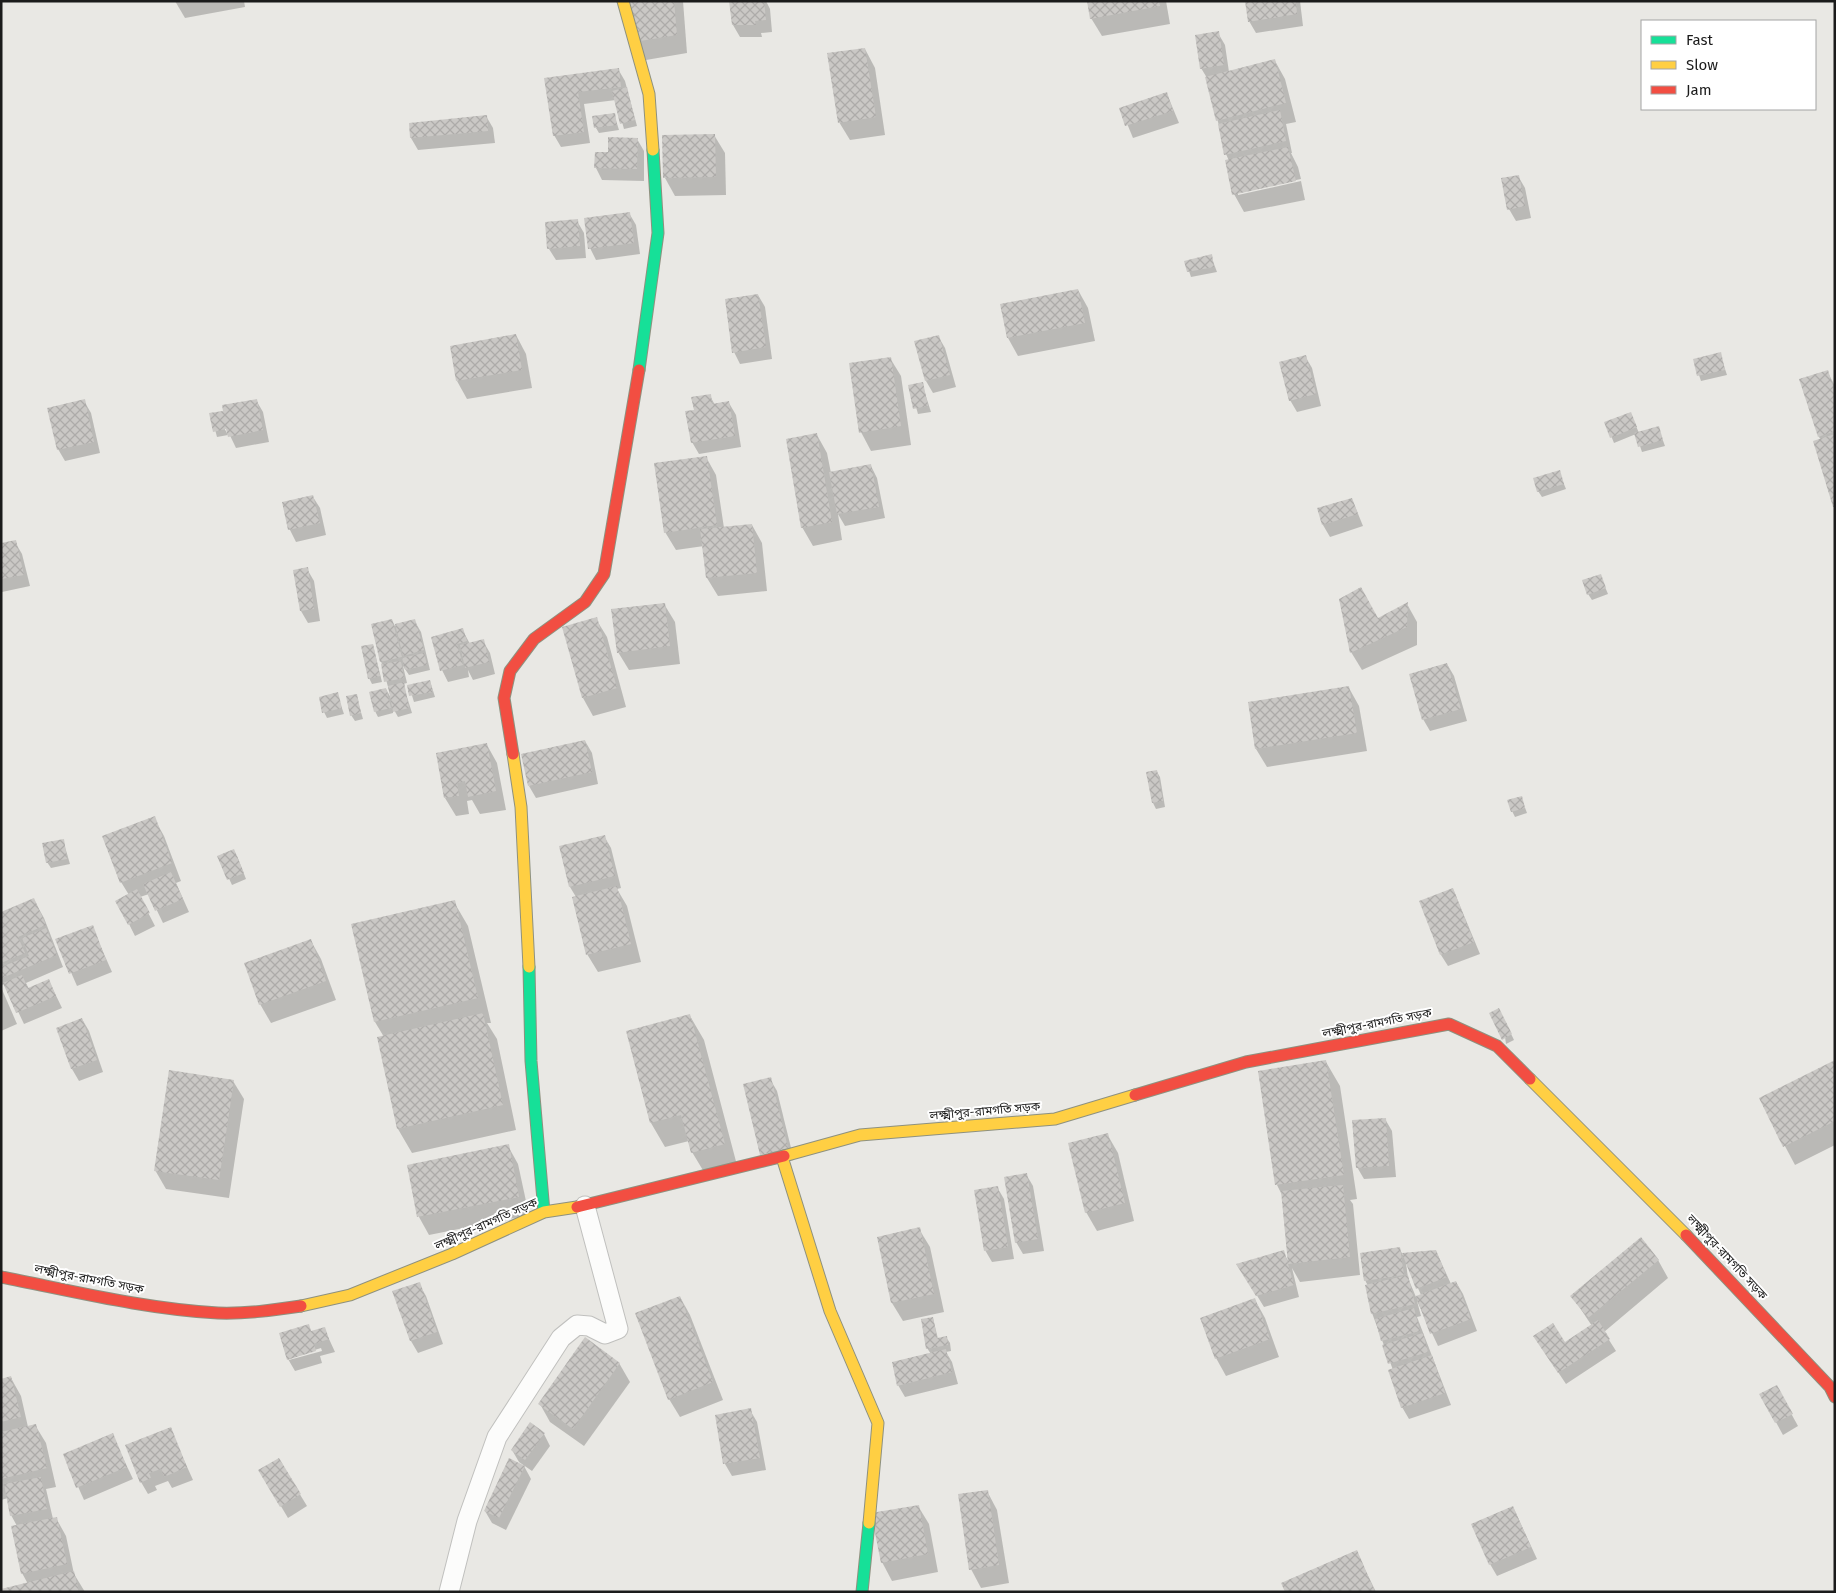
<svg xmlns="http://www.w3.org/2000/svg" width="1836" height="1593" viewBox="0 0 1836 1593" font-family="'Fira Sans','Noto Sans Bengali',sans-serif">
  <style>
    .shadow { fill: #0003; fill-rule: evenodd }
    .building { fill: url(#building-cross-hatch) }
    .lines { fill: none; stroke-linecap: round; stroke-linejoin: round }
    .street-casing { stroke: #c0c0be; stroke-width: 21 }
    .fast-casing { stroke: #8e917f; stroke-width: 13 }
    .slow-casing { stroke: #8e917f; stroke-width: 13 }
    .jam-casing { stroke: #8e917f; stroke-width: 13 }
    .street { stroke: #fcfcfb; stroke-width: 19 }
    .fast { stroke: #16e098; stroke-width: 11 }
    .slow { stroke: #ffcf43; stroke-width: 11 }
    .jam { stroke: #f24e42; stroke-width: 11 }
    .labels { text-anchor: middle; stroke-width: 4; stroke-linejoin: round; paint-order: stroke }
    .street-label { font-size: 12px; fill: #1b1b1b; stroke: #fff }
  </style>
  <defs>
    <pattern id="building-cross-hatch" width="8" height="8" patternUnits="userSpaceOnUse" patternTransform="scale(1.25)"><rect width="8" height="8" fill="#cac8c5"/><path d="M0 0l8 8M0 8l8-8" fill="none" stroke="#adaba9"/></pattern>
  </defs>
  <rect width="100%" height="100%" fill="#e9e8e4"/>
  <g class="shadow">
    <polygon points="175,1 244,1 245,7 185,18"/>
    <polygon points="623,1 683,1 687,53 646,60"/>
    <polygon points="731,1 766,1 770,9 772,32 761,33 762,37 740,37 733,25"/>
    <polygon points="1088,1 1166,1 1170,24 1102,36 1091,18"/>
    <polygon points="1246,1 1300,1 1303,26 1256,33 1249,21"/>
    <polygon points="1218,33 1225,45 1229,72 1275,61 1285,79 1296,122 1286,124 1292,153 1291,153 1298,167 1301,179 1238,192 1238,195 1301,181 1305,200 1244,212 1234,194 1229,161 1226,154 1207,78 1201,68"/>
    <polygon points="865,49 875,68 885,135 850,140 839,122"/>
    <polygon points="618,69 625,81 637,126 624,129 616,100 584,104 590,143 561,147 554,135 546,79"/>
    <polygon points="1167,94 1179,123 1133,138 1121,109"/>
    <polygon points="614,114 619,130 599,133 596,128"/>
    <polygon points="486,116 493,128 495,143 418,150 411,138 410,124"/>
    <polygon points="714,135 725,153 726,195 675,196 665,178"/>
    <polygon points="637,139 644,151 644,181 602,180 596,168 609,154"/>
    <polygon points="1518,176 1525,188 1531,218 1516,221 1509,209"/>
    <polygon points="629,213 636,225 640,254 596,260 590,248"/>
    <polygon points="577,221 584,233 586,258 556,260 549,249"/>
    <polygon points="1211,256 1217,272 1191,277 1186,262"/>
    <polygon points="1078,290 1088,308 1095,341 1018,356 1008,338"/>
    <polygon points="758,295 765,307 772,359 740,364 734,352"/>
    <polygon points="516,335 526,354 532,388 467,399 457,381"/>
    <polygon points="938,336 945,348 956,387 933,393 926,381 916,342"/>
    <polygon points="1720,354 1727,375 1701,381 1694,360"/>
    <polygon points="1305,356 1312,368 1321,406 1297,412 1290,400"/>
    <polygon points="890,358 901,376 911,445 871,451 861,432"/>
    <polygon points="1827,371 1835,386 1835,507 1814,442 1821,440 1819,437"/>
    <polygon points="922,384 931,412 918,414 910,386"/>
    <polygon points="710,396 715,405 729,403 736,415 741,447 699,454 692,442 695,411"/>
    <polygon points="256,400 263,412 269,442 236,448 224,423 222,424 228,435 217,437 211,414 222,412 225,418 224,406"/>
    <polygon points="84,401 91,413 100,453 65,461 58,449"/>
    <polygon points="1633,419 1639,433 1658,427 1665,446 1642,452 1636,434 1614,443 1606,423"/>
    <polygon points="817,435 827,453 831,473 871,466 877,478 885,518 845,526 838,514 842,540 813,546 802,527"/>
    <polygon points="706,457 716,475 724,528 752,525 762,543 767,591 718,596 707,578 704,546 676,550 665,532"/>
    <polygon points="1559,472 1566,489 1542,497 1538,491"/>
    <polygon points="313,497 320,508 326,535 296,542 290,530 284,503"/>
    <polygon points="1352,499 1363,526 1330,537 1323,525 1319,509"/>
    <polygon points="15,542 22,554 30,586 2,592 1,545"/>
    <polygon points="307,569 314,581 320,621 308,623 301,611"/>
    <polygon points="1600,575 1608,594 1592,600 1588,594"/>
    <polygon points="664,604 675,622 680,664 629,670 618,652"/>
    <polygon points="1407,604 1417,622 1417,645 1362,670 1351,652"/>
    <polygon points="596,619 607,637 626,707 593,716 583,698"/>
    <polygon points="392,620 395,626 414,620 421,632 430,670 409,675 403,666 407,683 403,684 412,713 398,717 393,708 393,713 378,717 375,711 386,689 391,698 381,661"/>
    <polygon points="462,629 470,644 483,641 490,653 495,674 473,680 468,670 469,677 448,682 442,670"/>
    <polygon points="373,645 382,682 372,684 369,678"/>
    <polygon points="1447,664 1454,676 1467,721 1430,731 1423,719"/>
    <polygon points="430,681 435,697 414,702 409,686"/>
    <polygon points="1349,688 1359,706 1367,751 1267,767 1256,749 1249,703"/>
    <polygon points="337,694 344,714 327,718 324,712"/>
    <polygon points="356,695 363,719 355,721 351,715"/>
    <polygon points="585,741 592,753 598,784 536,798 529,786"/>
    <polygon points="487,745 497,763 506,810 480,814 472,800 467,801 469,814 456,816 445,798"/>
    <polygon points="1157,772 1160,777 1165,807 1156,809 1153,803 1147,773"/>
    <polygon points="1521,797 1527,813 1515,817 1512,811"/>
    <polygon points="154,818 164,836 181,881 176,883 189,912 163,923 149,894 140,897 155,926 135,936 129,924 129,895 121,882"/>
    <polygon points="604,836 611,848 621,888 617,889 627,906 641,962 598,972 587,954 576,897 570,887 561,847"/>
    <polygon points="63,840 70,864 51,868 47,862"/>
    <polygon points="237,856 246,879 232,885 219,857"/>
    <polygon points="1453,889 1480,954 1448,966 1441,955"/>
    <polygon points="34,900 44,918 63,967 26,983 29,989 49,981 62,1008 24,1024 5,984 1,985 1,913"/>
    <polygon points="454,902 468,926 491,1023 487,1023 497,1039 516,1130 412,1153 398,1129 384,1037 375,1022 353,925"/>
    <polygon points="92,927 112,972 77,986 57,940"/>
    <polygon points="311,941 321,959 336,1000 271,1023 260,1004"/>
    <polygon points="1,987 17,1024 1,1031"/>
    <polygon points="1502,1015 1514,1040 1506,1044"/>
    <polygon points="690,1016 704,1040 738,1169 707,1177 692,1152 689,1141 665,1147 651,1123 627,1032"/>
    <polygon points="82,1019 89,1031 103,1072 79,1081 72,1069 58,1028"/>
    <polygon points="1835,1061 1835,1145 1795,1165 1760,1099"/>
    <polygon points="1326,1062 1340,1086 1357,1199 1350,1200 1353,1204 1360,1275 1300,1282 1292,1268 1299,1297 1264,1307 1245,1276 1283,1252 1290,1264 1282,1195 1277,1185"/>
    <polygon points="770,1079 777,1091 794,1160 768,1166"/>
    <polygon points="233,1081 244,1099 229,1198 166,1189 155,1170"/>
    <polygon points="1385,1119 1392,1131 1396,1177 1364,1179 1357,1167"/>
    <polygon points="1107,1134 1118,1153 1134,1221 1097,1231 1086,1212"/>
    <polygon points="508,1146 518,1164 529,1215 429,1235 419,1217 408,1166"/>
    <polygon points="1026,1174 1033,1186 1044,1251 1023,1254 1016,1242"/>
    <polygon points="997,1187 1004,1199 1014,1259 992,1262 985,1250"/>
    <polygon points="919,1229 930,1247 944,1312 903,1321 892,1303 878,1238"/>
    <path d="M1399,1248L1403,1255L1436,1251L1451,1284L1456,1282L1463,1294L1477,1331L1438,1346L1417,1301L1421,1316L1417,1317L1451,1405L1409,1419L1402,1407L1393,1370L1372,1313L1368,1286L1365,1280ZM1406,1263H1407L1421,1295L1416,1297L1408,1278Z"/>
    <polygon points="1658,1260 1668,1278 1604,1332 1616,1351 1566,1384 1542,1348 1565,1344 1592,1326 1572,1296"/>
    <polygon points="419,1284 426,1296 443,1344 418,1353 411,1341 394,1292"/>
    <polygon points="680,1297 690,1315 723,1400 680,1417 669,1399"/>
    <polygon points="1255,1300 1265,1318 1279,1357 1226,1376 1216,1358"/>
    <polygon points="933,1318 938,1339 946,1337 950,1343 951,1351 946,1352 952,1362 958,1384 905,1397 898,1385 931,1354 927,1348"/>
    <path d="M308,1326L311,1332L324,1328L335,1352L320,1356L322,1363L295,1371L288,1359ZM321,1348L322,1351L289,1360V1358Z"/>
    <polygon points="619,1363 630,1382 584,1446 550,1422 540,1404"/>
    <polygon points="11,1378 21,1396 28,1427 35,1425 46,1443 56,1487 46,1489 53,1519 56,1518 66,1536 74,1574 85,1592 1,1592 28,1584 22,1573 17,1526 11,1515 8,1498 1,1500 1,1380"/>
    <polygon points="1776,1386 1798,1426 1783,1435 1761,1395"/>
    <polygon points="750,1410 757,1422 766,1470 732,1476 725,1464 716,1416"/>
    <polygon points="170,1429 193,1480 172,1488 168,1481 155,1486 157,1490 148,1494 141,1482"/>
    <polygon points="544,1434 550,1446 532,1471 519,1462 512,1450"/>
    <polygon points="112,1435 133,1479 84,1500 64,1455"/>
    <polygon points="279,1460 307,1506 288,1518 260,1471"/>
    <polygon points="524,1466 531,1479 506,1530 492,1523 485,1511"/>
    <polygon points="987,1491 997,1510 1009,1583 981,1588 971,1569"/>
    <polygon points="918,1506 929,1524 938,1572 892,1581 882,1562"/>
    <polygon points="1513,1507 1537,1559 1497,1576 1490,1564"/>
    <polygon points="1356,1551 1376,1592 1286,1592"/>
  </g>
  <g class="building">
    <polygon points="622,1 674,1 677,35 634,42"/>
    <polygon points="729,1 764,1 766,20 755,21 756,25 732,25"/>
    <polygon points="1087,1 1159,1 1160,6 1090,19"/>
    <polygon points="1245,1 1296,1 1297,14 1248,22"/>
    <polygon points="1219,31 1224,65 1200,69 1195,35"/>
    <polygon points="865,48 876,117 838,123 827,53"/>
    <polygon points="1275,59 1286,103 1216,121 1205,77"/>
    <polygon points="619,68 621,87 578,92 584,132 553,136 544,78"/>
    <polygon points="627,87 635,120 620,124 612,91"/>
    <polygon points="1167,92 1173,111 1125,126 1119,108"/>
    <polygon points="1280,110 1286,141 1224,155 1218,124"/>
    <polygon points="615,113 617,125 594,128 592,116"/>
    <polygon points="487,115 488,131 410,138 409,123"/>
    <polygon points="715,134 716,177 663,178 662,135"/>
    <polygon points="608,137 638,138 637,169 594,168 595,152 608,152"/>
    <polygon points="1288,147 1296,181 1232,195 1225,160"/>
    <polygon points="1519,175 1525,206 1507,210 1501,178"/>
    <polygon points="630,212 634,243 588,249 584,218"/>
    <polygon points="578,219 580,246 547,249 545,222"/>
    <polygon points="1212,254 1214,267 1187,272 1184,261"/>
    <polygon points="1078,289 1085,323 1007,338 1000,304"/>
    <polygon points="758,294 766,347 732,353 725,299"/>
    <polygon points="516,334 522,370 456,381 450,346"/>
    <polygon points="939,335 950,375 925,381 914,341"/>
    <polygon points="1721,352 1725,370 1697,376 1693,359"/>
    <polygon points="1306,355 1316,394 1289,401 1279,362"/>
    <polygon points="891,357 901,426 859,433 849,363"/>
    <polygon points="1828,370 1835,392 1835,431 1818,437 1799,379"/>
    <polygon points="923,382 928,406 913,409 908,385"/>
    <polygon points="711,394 712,404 729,401 735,436 691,443 685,411 694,410 691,397"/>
    <polygon points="85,399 94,442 57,450 47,408"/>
    <polygon points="257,399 263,430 228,437 226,429 213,432 209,413 223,411 222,405"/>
    <polygon points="1631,412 1637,427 1610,438 1604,422"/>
    <polygon points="1659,426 1663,440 1638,447 1634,433"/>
    <polygon points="817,433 832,522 801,528 786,439"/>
    <polygon points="1835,434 1835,507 1833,507 1813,441"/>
    <polygon points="707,456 717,525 664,533 654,463"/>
    <polygon points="871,464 879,507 837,514 829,472"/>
    <polygon points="1560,470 1564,484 1537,492 1533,478"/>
    <polygon points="313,495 320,523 288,530 282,502"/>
    <polygon points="1352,498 1358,514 1322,525 1317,508"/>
    <polygon points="752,524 757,573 706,578 700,529"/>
    <polygon points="16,540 24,575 1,579 1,543"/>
    <polygon points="308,567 314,609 300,611 293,570"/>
    <polygon points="1601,574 1606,588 1587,595 1582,580"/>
    <polygon points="1361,587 1378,618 1408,602 1407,627 1350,653 1339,599"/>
    <polygon points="665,603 670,646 617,653 611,609"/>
    <polygon points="597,617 617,688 582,698 562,627"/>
    <polygon points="392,619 402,657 380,662 371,624"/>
    <polygon points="415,619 424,650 403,656 395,624"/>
    <polygon points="463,628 467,641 457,644 463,665 440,671 431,637"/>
    <polygon points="484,639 489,662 465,668 460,645"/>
    <polygon points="373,644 380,676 368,679 361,646"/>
    <polygon points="424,653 427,665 405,670 402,658"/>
    <polygon points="401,661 404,678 384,682 381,664"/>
    <polygon points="1447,663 1461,709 1422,720 1409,674"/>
    <polygon points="430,680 433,692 409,696 407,685"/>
    <polygon points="404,682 409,708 393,712 388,686"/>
    <polygon points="1349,686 1357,733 1255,749 1248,702"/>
    <polygon points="386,688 391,708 374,712 369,692"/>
    <polygon points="338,692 342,708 322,713 319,697"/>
    <polygon points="357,694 361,713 350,716 346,696"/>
    <polygon points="585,740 592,772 528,786 521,754"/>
    <polygon points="487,743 496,791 468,797 465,781 457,783 459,796 444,798 436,753"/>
    <polygon points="1157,770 1163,801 1152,803 1146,772"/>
    <polygon points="1522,796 1525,808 1511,812 1507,800"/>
    <polygon points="155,816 172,863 120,883 102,836"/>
    <polygon points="605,835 615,876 569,887 559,846"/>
    <polygon points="64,839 67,859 46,863 42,843"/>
    <polygon points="234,849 244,873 227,880 217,856"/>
    <polygon points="171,872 183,899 155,911 143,884"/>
    <polygon points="617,886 631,944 586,955 572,897"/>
    <polygon points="1453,888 1474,942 1440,955 1419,901"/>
    <polygon points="137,889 150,913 128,925 115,901"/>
    <polygon points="34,898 46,925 18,937 25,953 1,963 1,912"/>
    <polygon points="455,900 478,998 374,1022 351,924"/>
    <polygon points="93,925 106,960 69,974 55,939"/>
    <polygon points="46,928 57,955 2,978 1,967 29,956 22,938"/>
    <polygon points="311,939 326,981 259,1005 244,963"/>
    <polygon points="22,975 28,988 49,979 56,996 16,1013 3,983"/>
    <polygon points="1499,1008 1512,1034 1502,1040 1489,1013"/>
    <polygon points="483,1013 503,1105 397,1129 377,1037"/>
    <polygon points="690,1014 725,1144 691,1153 681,1115 650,1123 626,1031"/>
    <polygon points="82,1018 97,1060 71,1069 56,1028"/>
    <polygon points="1326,1060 1344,1175 1275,1185 1258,1071"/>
    <polygon points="1835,1060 1835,1121 1783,1147 1759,1098"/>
    <polygon points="169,1070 234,1080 219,1180 154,1171"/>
    <polygon points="771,1077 788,1148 760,1155 743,1084"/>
    <polygon points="1386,1118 1389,1166 1356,1168 1352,1120"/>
    <polygon points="1108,1133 1125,1203 1085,1213 1068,1143"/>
    <polygon points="509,1144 519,1197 417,1217 407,1165"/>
    <polygon points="1027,1173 1038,1239 1015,1243 1004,1177"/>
    <polygon points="1343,1185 1350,1257 1288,1264 1281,1191"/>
    <polygon points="998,1186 1008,1247 984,1251 974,1190"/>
    <polygon points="920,1227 934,1294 891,1303 877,1237"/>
    <polygon points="1641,1237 1659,1260 1588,1318 1570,1296"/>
    <polygon points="1400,1247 1404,1275 1364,1281 1360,1253"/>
    <polygon points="1284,1250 1294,1285 1256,1296 1236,1264"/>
    <polygon points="1436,1250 1447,1277 1416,1289 1402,1253"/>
    <polygon points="1408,1275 1415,1304 1371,1314 1365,1285"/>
    <polygon points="1456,1281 1471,1319 1430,1334 1416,1296"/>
    <polygon points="420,1282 437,1332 410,1341 392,1291"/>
    <polygon points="680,1296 713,1382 668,1400 635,1313"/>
    <polygon points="1255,1298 1270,1339 1215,1359 1200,1318"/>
    <polygon points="1414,1308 1420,1331 1381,1341 1375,1319"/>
    <polygon points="933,1317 937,1338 947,1336 948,1345 926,1349 921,1319"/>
    <polygon points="1598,1320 1610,1339 1558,1373 1533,1336 1553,1323 1565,1342"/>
    <polygon points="309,1324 311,1331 325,1327 329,1339 314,1344 316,1351 287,1360 279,1333"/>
    <polygon points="1423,1333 1428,1352 1388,1364 1382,1345"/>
    <polygon points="585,1337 620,1363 573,1429 538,1404"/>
    <polygon points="946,1349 952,1372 897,1386 892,1362"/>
    <polygon points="1432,1355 1445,1393 1401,1408 1388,1370"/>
    <polygon points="11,1376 21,1417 1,1422 1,1379"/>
    <polygon points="1777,1385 1793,1414 1775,1423 1759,1394"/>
    <polygon points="751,1408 760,1458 723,1464 715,1415"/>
    <polygon points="530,1422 545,1433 525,1460 511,1450"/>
    <polygon points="36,1424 47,1468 1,1479 1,1432"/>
    <polygon points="171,1427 187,1467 164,1477 161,1469 149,1473 151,1478 140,1483 125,1445"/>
    <polygon points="113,1433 127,1467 76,1488 63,1454"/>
    <polygon points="279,1458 301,1494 280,1507 258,1470"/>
    <polygon points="509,1458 525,1466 499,1518 484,1511"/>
    <polygon points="41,1477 47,1509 10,1516 4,1484"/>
    <polygon points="988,1490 999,1565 969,1570 958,1494"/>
    <polygon points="919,1505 928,1554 881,1563 871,1513"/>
    <polygon points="1513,1506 1531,1547 1489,1565 1471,1524"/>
    <polygon points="57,1517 67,1564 21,1574 11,1526"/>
    <polygon points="1357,1550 1375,1592 1285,1592 1281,1583"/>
    <polygon points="74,1571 79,1592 1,1592 1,1589"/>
  </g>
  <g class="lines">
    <g class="street-casing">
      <polyline id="street" points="449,1592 467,1521 497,1437 561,1338 577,1325 589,1326 605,1334 618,1329 585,1206"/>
    </g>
    <g class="fast-casing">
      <g id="fast">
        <polyline points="639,370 658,233 653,150"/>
        <polyline points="529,967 531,1061 544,1212"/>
        <polyline points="862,1592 869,1523"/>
      </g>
    </g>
    <g class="slow-casing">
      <g id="slow">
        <polyline points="623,1 649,94 653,150"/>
        <polyline points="513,754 521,807 529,967"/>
        <polyline points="1530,1079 1686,1235"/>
        <polyline points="784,1156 860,1135 1055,1119 1135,1095"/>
        <polyline points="782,1157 830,1311 878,1423 869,1523"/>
        <polyline points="301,1306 350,1295 452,1254 544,1212 577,1207"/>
      </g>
    </g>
    <g class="jam-casing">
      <g id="jam">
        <polyline points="513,754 504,698 510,671 534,639 585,602 604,574 639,370"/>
        <polyline points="1135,1095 1246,1062 1449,1024 1497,1046 1530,1079"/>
        <polyline points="577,1207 784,1156"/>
        <polyline points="1686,1235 1830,1387 1835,1397"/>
        <path d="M1,1277C73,1291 145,1309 218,1313C246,1314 274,1310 301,1306"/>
      </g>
    </g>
    <use href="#street" class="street"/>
    <use href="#fast" class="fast"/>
    <use href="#slow" class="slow"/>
    <use href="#jam" class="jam"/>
  </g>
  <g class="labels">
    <g class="street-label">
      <text transform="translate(1377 1023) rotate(-11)" y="4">লক্ষ্মীপুর-রামগতি সড়ক</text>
      <text transform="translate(985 1111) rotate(-5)" y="4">লক্ষ্মীপুর-রামগতি সড়ক</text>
      <text transform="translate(486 1224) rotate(-24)" y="4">লক্ষ্মীপুর-রামগতি সড়ক</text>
      <text transform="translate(1727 1257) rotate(47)" y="4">লক্ষ্মীপুর-রামগতি সড়ক</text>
      <text transform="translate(89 1279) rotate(11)" y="4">লক্ষ্মীপুর-রামগতি সড়ক</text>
    </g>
  </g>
  <rect width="1836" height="1593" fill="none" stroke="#1b1b1b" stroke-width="5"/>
  <rect x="1641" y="20" width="175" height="90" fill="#ffffff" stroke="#a4a4a4"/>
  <rect x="1651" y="36" width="25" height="8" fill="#16e098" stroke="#a4a4a4"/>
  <text x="1686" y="45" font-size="15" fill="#1b1b1b">Fast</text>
  <rect x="1651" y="61" width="25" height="8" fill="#ffcf43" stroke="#a4a4a4"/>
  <text x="1686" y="70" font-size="15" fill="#1b1b1b">Slow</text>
  <rect x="1651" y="86" width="25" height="8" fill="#f24e42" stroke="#a4a4a4"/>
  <text x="1686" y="95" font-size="15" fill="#1b1b1b">Jam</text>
</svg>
